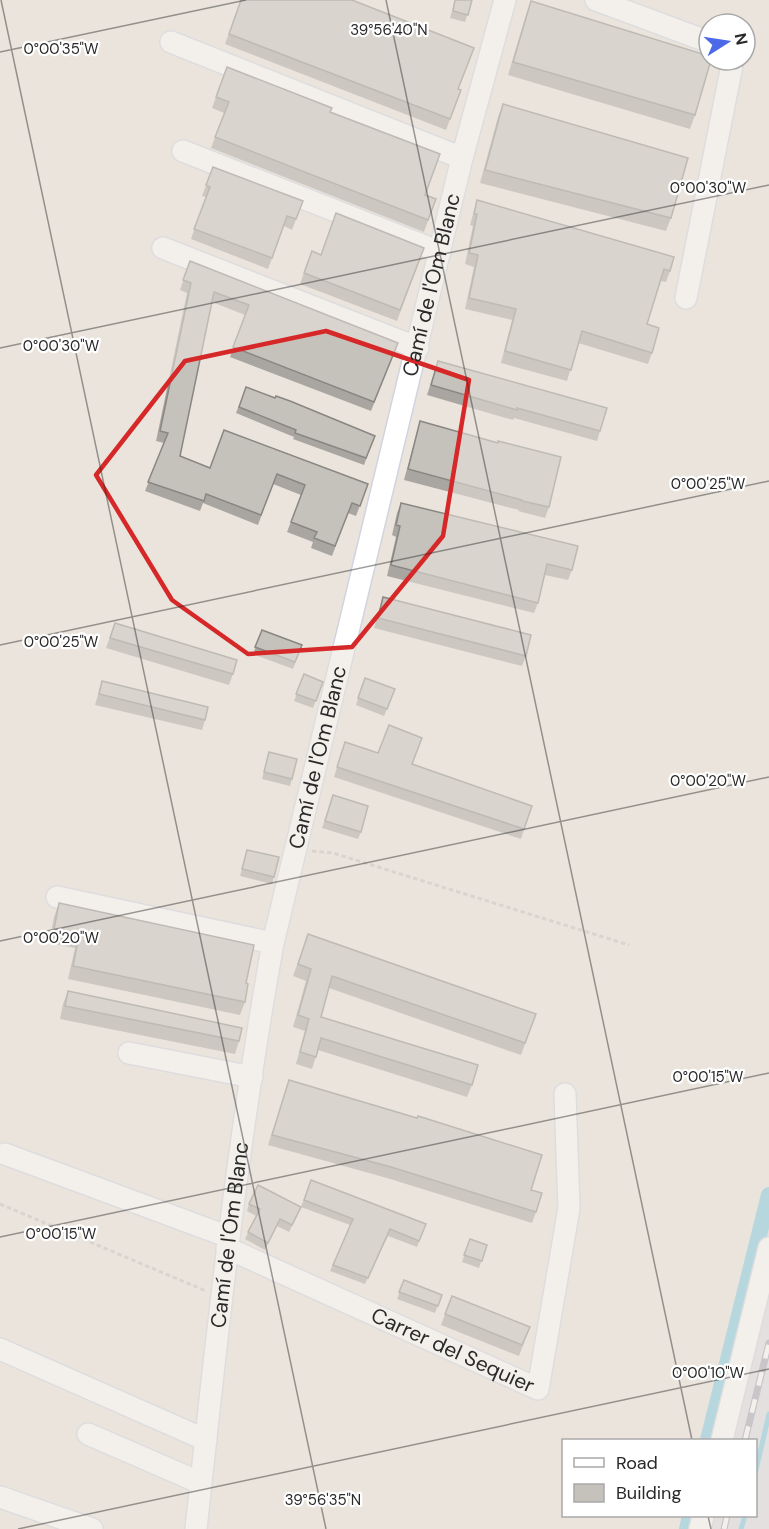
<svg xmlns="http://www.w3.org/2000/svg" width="769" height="1529" viewBox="0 0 769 1529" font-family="'DM Sans',sans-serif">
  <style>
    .industrial { fill: #dedce3 }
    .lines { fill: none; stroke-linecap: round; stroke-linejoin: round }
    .stream { stroke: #79c7e1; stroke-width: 5 }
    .canal { stroke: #79c7e1; stroke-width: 16 }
    .minor-casing { stroke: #d1d4e0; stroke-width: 24 }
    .path { stroke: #c3c3c3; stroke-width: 3; stroke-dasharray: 4.5 3; stroke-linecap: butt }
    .minor { stroke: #fff; stroke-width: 21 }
    .rail-casing { stroke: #9fa2b1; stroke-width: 7 }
    .rail { stroke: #fff; stroke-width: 4.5; stroke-dasharray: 14; stroke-linecap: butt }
    .wall { fill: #a9a6a1 }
    .building { fill: #c5c1bb; stroke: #8a8783; stroke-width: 1.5 }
    .marked { fill: none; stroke: #d62828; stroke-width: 4.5; stroke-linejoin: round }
    .ticks { fill: none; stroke: #292929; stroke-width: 1.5; stroke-opacity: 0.45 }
    .labels { text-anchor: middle; stroke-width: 4.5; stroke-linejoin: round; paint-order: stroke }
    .street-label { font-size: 21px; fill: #292929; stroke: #fff }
    .ticks-label { font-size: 15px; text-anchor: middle; fill: #292929; stroke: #fff; stroke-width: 4.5; stroke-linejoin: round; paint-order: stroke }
  </style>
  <rect width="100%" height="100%" fill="#eae4dc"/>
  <polygon class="industrial" points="769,1222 769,1529 696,1529 699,1516 756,1516 756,1440 717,1440"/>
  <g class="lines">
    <g class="stream">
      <polyline points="756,1470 769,1414"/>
      <polyline points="741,1529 745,1516"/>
    </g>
    <g class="canal">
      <polyline points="708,1440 769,1195"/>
      <polyline points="687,1529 690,1516"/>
    </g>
    <g class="minor-casing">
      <g id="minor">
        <polyline points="596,0 709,42"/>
        <polyline points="171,42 462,158"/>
        <polyline points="183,151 440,252"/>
        <polyline points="163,248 418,348"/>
        <polyline points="686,298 733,60"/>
        <polyline points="57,897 273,943"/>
        <polyline points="129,1053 252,1077"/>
        <polyline points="5,1154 229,1237"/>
        <path id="s1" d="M227,1248L538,1389L569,1208L565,1094"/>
        <polyline points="0,1349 206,1440"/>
        <polyline points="88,1434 201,1483"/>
        <polyline points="722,1440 769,1248"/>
        <polyline points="0,1497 92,1529"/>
        <path id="s2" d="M196,1529C217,1333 238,1137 273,943L462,158L505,0"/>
        <polyline points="700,1529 703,1516"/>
      </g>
    </g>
    <g class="path">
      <polyline points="312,851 333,853 629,945"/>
      <polyline points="0,1204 206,1291"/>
    </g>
    <use href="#minor" class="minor"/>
    <g class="rail-casing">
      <g id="rail">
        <polyline points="745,1440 769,1343"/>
        <polyline points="724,1529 727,1516"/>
      </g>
    </g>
    <use href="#rail" class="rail"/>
  </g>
  <g class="wall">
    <polygon points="241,0 461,90 446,130 225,44"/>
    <polygon points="455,0 472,0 465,22 450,18"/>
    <polygon points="531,1 695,115 690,129 508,75 526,15"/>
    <polygon points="227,67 330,112 425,195 436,199 424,232 211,148 224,113 212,108"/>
    <polygon points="503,104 671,218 666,231 480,183 498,117"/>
    <polygon points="213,167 303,201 292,230 284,226 268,269 191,239 206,197 202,196"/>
    <polygon points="477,200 670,271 666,282 661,281 647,324 652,353 648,364 578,343 567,381 501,363 512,320 465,309 474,267 465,264 473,226 470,225"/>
    <polygon points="424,248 397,321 300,284 312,251 321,255"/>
    <polygon points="190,261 398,343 371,411 230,357 245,315 212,302 180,456 210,468 224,430 368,484 356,516 348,513 332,556 311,548 313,542 287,532 301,495 273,484 258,525 203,503 200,511 145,491 164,443 156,441 187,293 180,290"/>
    <polygon points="438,361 600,431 597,441 514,418 513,420 427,395"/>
    <polygon points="246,387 375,436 364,465 293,439 294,437 236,413"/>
    <polygon points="420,421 549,507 545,518 518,511 519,510 404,480 417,432"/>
    <polygon points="401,503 572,570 568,580 545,575 538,603 534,613 387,576 396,537 392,535 397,513"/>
    <polygon points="383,597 526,656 522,666 374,628"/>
    <polygon points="115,623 233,674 229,685 106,648"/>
    <polygon points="262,630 302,645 293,669 253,654"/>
    <polygon points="304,674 323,682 313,708 294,701"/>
    <polygon points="365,678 395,689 384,716 356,705"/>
    <polygon points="102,681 205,720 202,730 95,705"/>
    <polygon points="345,742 532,806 521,839 334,777"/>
    <polygon points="269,752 292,779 290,786 262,779"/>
    <polygon points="333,795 361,832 358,839 322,828"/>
    <polygon points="247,850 274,877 272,884 240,876"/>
    <polygon points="59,903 246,983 245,1002 240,1015 68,979 75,948 49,943 54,917"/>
    <polygon points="308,934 536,1014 521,1055 329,988 321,1017 472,1085 467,1097 318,1050 312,1069 296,1064 305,1031 293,1027 306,981 293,976"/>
    <polygon points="68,991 239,1041 235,1054 60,1019 63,1004"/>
    <polygon points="289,1080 531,1190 536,1212 532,1223 387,1178 268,1145"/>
    <polygon points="311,1180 426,1224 417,1247 388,1236 365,1284 330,1271 350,1225 301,1207"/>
    <polygon points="249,1204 298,1214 289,1232 277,1226 265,1250 245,1239 256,1216 247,1211"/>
    <polygon points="470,1239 487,1245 479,1268 462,1262"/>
    <polygon points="404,1280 442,1295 435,1313 397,1299"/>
    <polygon points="452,1296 530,1327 519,1356 441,1325"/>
  </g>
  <g class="building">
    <polygon points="241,0 352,0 474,48 458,89 461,90 450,119 229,34"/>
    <polygon points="455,0 472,0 468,15 453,11"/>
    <polygon points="531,1 709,56 709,60 711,60 695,115 513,62"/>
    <polygon points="227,67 332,108 330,112 440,154 425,195 436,199 428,220 215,137 229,102 216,97"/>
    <polygon points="503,104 688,158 671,218 485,170"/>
    <polygon points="213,167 303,201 296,219 287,216 272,258 194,229 210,187 206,185"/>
    <polygon points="477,200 674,257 670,271 664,269 647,324 659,328 652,353 582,331 571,370 505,351 516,309 469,298 478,255 469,253 477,214 474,214"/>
    <polygon points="336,213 424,248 400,310 304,273 312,251 321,255"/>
    <polygon points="190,261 398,343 374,402 233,347 249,305 214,292 180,456 210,468 224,430 368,484 360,506 352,503 335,546 314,538 317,532 291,522 305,485 277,474 261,515 206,494 204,501 148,482 168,433 160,431 191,283 183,280"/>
    <polygon points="438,361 607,408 600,431 517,408 517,410 431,385"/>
    <polygon points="246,387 275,398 276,396 290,401 375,436 366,458 295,433 296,430 239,407"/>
    <polygon points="420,421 498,443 498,441 561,457 549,507 522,501 522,500 408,469"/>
    <polygon points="401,503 578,546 572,570 547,564 538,603 391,565 400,526 396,525"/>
    <polygon points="383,597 531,635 526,656 378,618"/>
    <polygon points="115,623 237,660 233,674 110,638"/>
    <polygon points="262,630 302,645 295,662 255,647"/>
    <polygon points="304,674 323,682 316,701 296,694"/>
    <polygon points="365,678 395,689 387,709 358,698"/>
    <polygon points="102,681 208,707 205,720 99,694"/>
    <polygon points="389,725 422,738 412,764 532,806 524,829 337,767 345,742 378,753"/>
    <polygon points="269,752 297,759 292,779 264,772"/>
    <polygon points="333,795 368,806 361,832 325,821"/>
    <polygon points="247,850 279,857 274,877 242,869"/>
    <polygon points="59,903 254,945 246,983 248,984 245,1002 73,966 79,935 54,929"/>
    <polygon points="308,934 536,1014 525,1043 332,976 321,1017 478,1065 472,1085 321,1038 316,1057 300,1052 309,1019 298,1015 311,969 298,964"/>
    <polygon points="68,991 242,1028 239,1041 65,1006"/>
    <polygon points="289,1080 417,1118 418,1116 542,1155 531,1190 542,1193 536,1212 391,1167 272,1135"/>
    <polygon points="311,1180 426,1224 419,1241 390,1229 368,1278 333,1265 353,1219 304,1200"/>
    <polygon points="258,1185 301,1207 292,1225 280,1219 268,1243 248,1232 260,1209 249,1204"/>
    <polygon points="470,1239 487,1245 482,1261 464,1255"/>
    <polygon points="404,1280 442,1295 438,1306 399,1292"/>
    <polygon points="452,1296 530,1327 522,1345 445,1314"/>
  </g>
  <path d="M0 0H769V1529H0ZM326,331L469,380L443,536L352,647L248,654L172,600L96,475L185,361Z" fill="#eae4dc" fill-opacity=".55" fill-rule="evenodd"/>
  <path class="marked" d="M326,331L469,380L443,536L352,647L248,654L172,600L96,475L185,361Z"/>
  <path class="ticks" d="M1,0L326,1529M386,0L692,1440M0,52L246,0M0,348L769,185M0,645L769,481M0,941L769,777M0,1237L769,1073M708,1516L711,1529M18,1529L769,1369"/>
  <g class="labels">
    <g class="street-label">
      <text dy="7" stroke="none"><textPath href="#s2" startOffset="1268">Camí de l'Om Blanc</textPath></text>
      <text dy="7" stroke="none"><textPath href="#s2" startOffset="782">Camí de l'Om Blanc</textPath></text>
      <text dy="7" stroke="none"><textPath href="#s2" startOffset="296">Camí de l'Om Blanc</textPath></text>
      <text dy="7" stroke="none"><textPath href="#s1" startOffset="248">Carrer del Sequier</textPath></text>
    </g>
  </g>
  <g class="ticks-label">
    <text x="389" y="35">39°56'40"N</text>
    <text x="61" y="54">0°00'35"W</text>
    <text x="708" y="193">0°00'30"W</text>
    <text x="61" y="351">0°00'30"W</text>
    <text x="708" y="489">0°00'25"W</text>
    <text x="61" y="647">0°00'25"W</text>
    <text x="708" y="786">0°00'20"W</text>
    <text x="61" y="943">0°00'20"W</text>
    <text x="708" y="1082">0°00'15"W</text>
    <text x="61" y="1239">0°00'15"W</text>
    <text x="708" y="1378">0°00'10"W</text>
    <text x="323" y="1505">39°56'35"N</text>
  </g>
  <rect x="562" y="1439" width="195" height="78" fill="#ffffff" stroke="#a9a9a9" stroke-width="1.5"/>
  <rect x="574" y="1458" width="30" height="9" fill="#ffffff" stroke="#a9a9a9" stroke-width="1.5"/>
  <text x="616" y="1469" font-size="18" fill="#292929">Road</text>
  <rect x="574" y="1484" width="30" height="18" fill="#c5c1bb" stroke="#a9a9a9" stroke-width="1.5"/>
  <text x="616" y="1499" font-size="18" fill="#292929">Building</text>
  <g transform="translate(727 42) rotate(78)"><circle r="28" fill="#ffffff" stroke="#a9a9a9" stroke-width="1.5"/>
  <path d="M0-4.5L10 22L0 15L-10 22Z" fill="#4c6ae7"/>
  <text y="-9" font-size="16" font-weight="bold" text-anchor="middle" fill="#292929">N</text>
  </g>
</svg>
